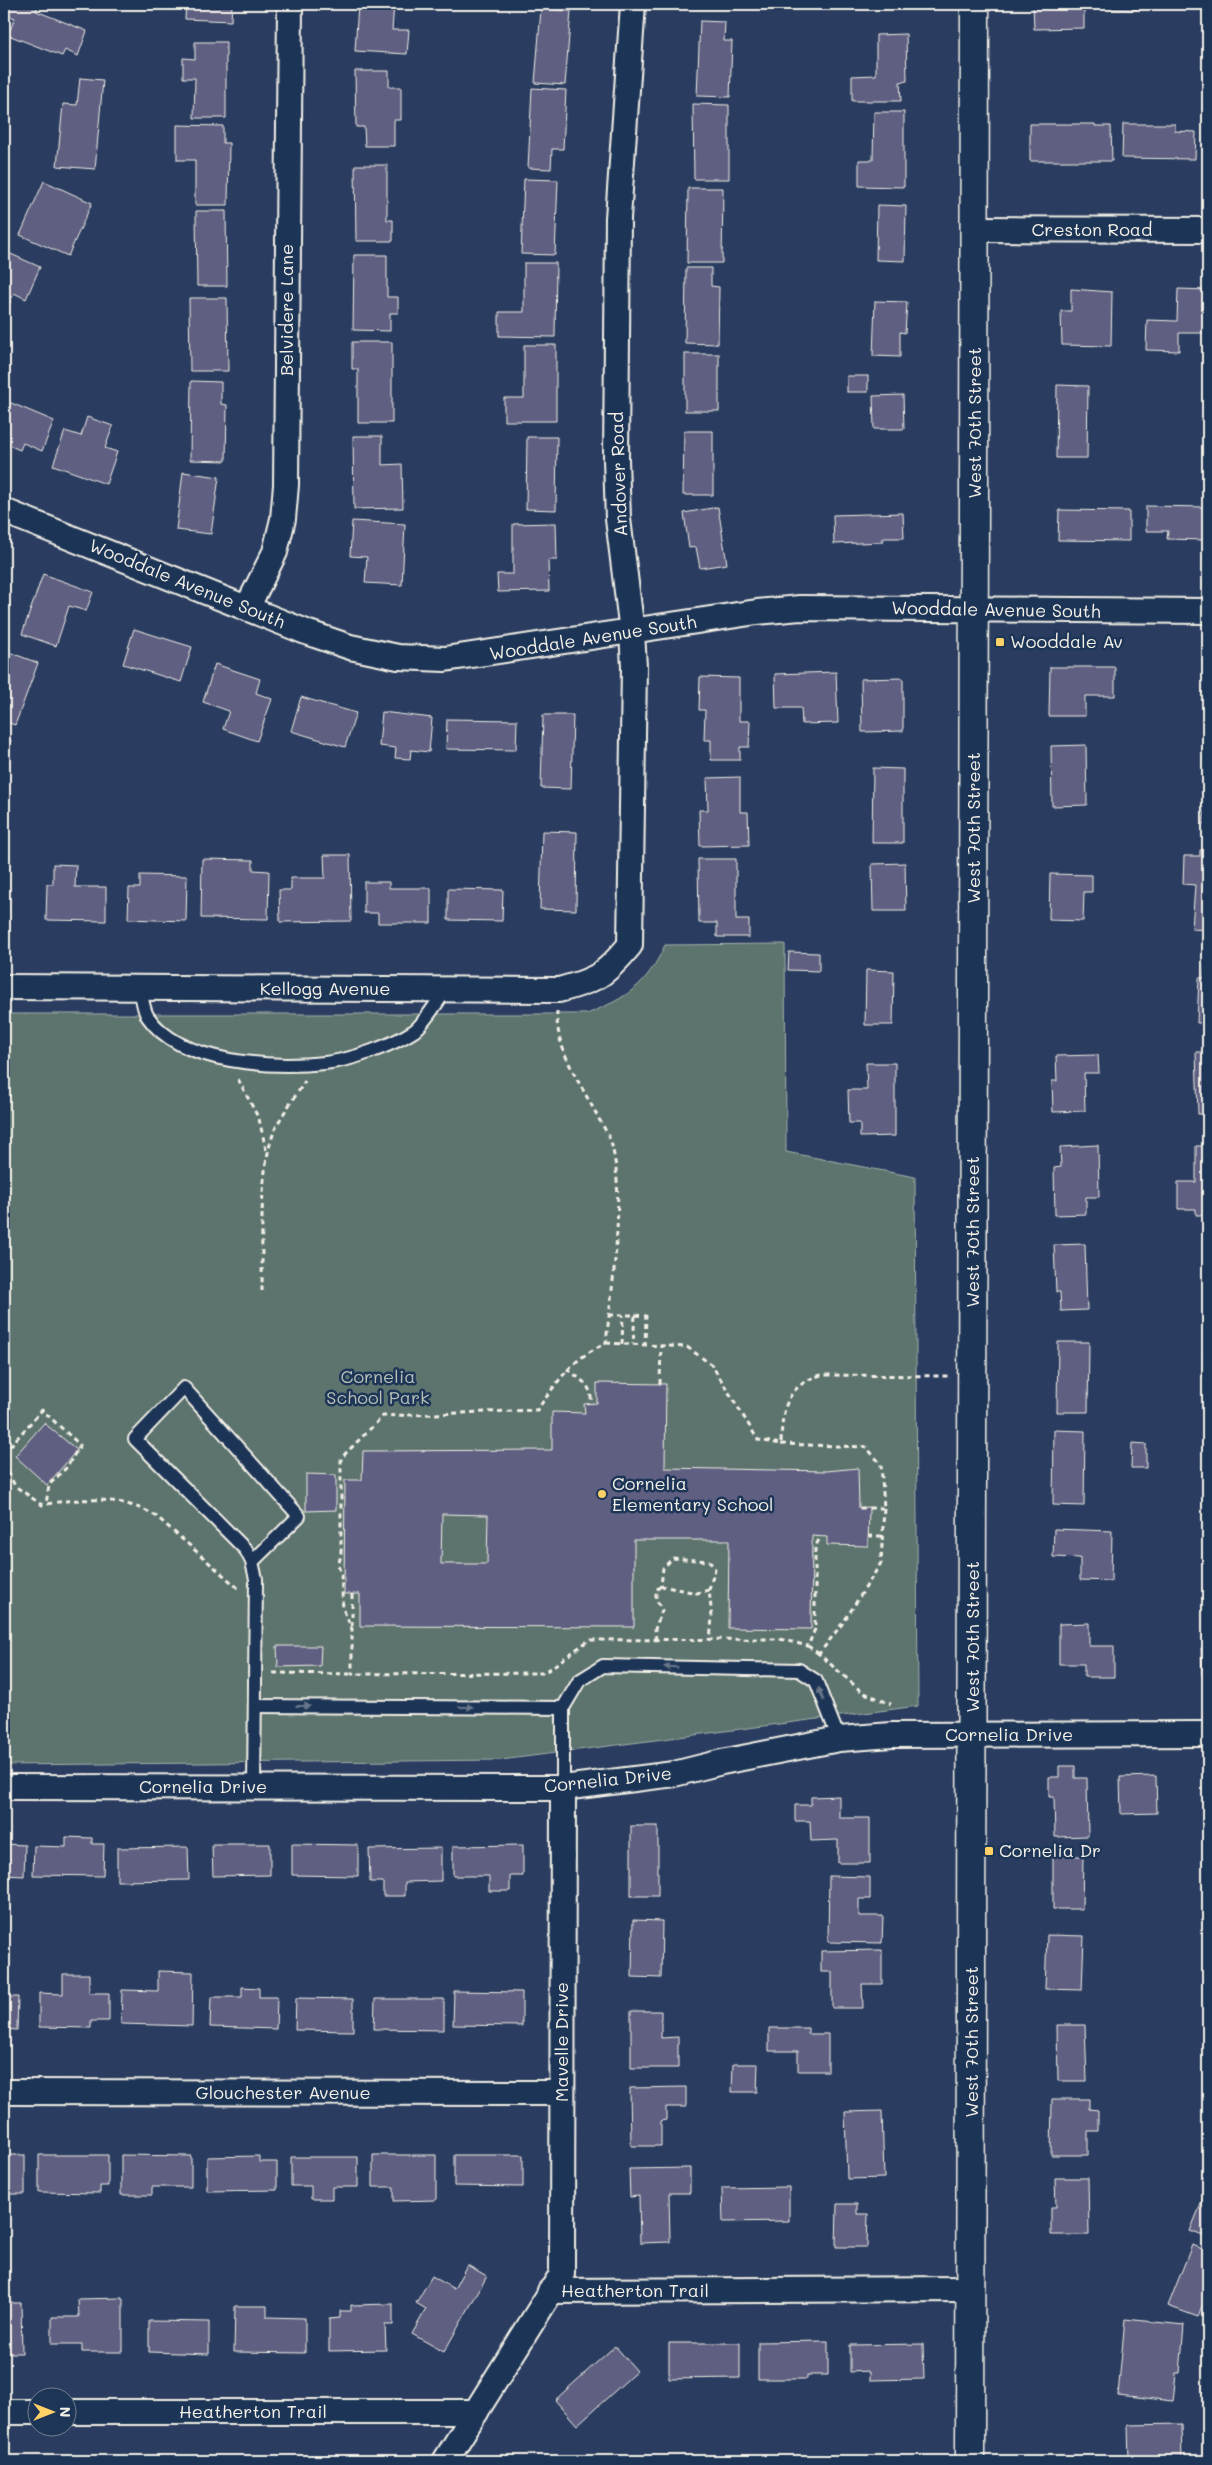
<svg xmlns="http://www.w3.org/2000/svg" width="1212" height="2465" viewBox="0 0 1212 2465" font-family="Mali,sans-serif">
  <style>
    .green { fill: #5c736e; stroke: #a8b2ab }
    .building { fill: #5f5f82; stroke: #f4f1e8; fill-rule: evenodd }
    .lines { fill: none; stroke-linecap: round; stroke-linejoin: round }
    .service-casing { stroke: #f4f1e8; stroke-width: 16 }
    .minor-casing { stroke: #f4f1e8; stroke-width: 28 }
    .tertiary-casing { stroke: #f4f1e8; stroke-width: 31 }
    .path { stroke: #f4f1e8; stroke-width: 3; stroke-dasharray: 5 4; stroke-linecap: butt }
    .service { stroke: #1d3557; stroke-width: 12 }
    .minor { stroke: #1d3557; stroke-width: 24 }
    .tertiary { stroke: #1d3557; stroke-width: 28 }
    .oneway { fill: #68778a }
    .poi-dot { fill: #ffd166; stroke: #1d3557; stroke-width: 2 }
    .labels { text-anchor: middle; stroke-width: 5; stroke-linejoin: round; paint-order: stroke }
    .street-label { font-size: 18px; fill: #f4f1e8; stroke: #1d3557 }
    .poi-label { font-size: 18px; fill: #f4f1e8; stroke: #1d3557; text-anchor: start }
    .park-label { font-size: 18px; fill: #b7bfb7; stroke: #1d3557 }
  </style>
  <rect width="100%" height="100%" fill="#2a3d60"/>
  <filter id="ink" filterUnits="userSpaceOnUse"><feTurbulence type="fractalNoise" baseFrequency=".02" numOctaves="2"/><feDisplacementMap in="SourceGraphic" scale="10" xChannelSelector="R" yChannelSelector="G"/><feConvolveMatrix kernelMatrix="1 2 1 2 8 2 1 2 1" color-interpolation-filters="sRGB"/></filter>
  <g filter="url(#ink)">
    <path class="green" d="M785,944L786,1152L915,1177L918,1706L501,1760L4,1765V1014H587C628,997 646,986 665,945Z"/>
    <g class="building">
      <polygon points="4,4 39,4 36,11 87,31 78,56 65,50 62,56 8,35 15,18 4,14"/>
      <polygon points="186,4 232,4 231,21 185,19"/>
      <polygon points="358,4 394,4 392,30 409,30 407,54 355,51"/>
      <polygon points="1033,4 1084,4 1084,28 1034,29"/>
      <polygon points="1112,4 1137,4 1137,10 1112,9"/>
      <polygon points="541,9 571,11 565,85 535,83"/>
      <polygon points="700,21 725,22 724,41 732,41 730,97 697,96"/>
      <polygon points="906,34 907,81 900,82 901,101 852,101 852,76 876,75 876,35"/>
      <polygon points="195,42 226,42 226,118 194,118 195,78 183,78 183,58 195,59"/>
      <polygon points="355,71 389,71 389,87 401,87 401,120 394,120 394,146 365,146 364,127 356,127"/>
      <polygon points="80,78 103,80 95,169 57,166 63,104 77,105"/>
      <polygon points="532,88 566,90 563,149 552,149 551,169 528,168"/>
      <polygon points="693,104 729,105 729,179 694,179"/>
      <polygon points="874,112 904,112 904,187 859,186 859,160 873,160"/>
      <polygon points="1030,124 1095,124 1095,126 1111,126 1112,161 1030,161"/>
      <polygon points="1123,124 1175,124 1175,131 1196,132 1195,159 1122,158"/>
      <polygon points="177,125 223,126 223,143 229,143 228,205 195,205 195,160 177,160"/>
      <polygon points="355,165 387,165 387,220 393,220 393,241 356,241"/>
      <polygon points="524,179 558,180 555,255 521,254"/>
      <polygon points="44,181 92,203 68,256 20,235"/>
      <polygon points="688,188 723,188 722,263 687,263"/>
      <polygon points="877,205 906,206 905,261 876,260"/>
      <polygon points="196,211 226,211 227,286 197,286"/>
      <polygon points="4,251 40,267 26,299 14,293 5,315"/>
      <polygon points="354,255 387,255 387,297 398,297 398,313 390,313 390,331 353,330"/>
      <polygon points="524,263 556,263 555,337 499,336 499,312 524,312"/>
      <polygon points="686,268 711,268 711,286 719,287 718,344 685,343"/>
      <polygon points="1071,289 1112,292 1111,346 1062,345 1061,311 1071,311"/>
      <polygon points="1178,289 1208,290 1208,333 1179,333 1179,351 1146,350 1147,320 1177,321"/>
      <polygon points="189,298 227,298 228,371 190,371"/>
      <polygon points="875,301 907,302 905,333 900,332 900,357 873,356"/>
      <polygon points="352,342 392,342 392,423 358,423 358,369 352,369"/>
      <polygon points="524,345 556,345 556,421 504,421 504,398 524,398"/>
      <rect x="685" y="354" width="34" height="57"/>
      <rect x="847" y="376" width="21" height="16"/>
      <polygon points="191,381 221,382 221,404 227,405 226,461 190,460"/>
      <polygon points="1057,385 1088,386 1087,458 1056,458"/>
      <polygon points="903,395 904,429 874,429 873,396"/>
      <polygon points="4,400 54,421 42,451 23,443 20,450 4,443"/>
      <polygon points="87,417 113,426 105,448 117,452 106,484 53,465 65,431 81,436"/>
      <polygon points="684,431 713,431 713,495 683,495"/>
      <polygon points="353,436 382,436 382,465 402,464 403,508 354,509"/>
      <polygon points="527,437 557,437 556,510 526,509"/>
      <polygon points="183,472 219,477 211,534 176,530"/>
      <polygon points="1146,506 1208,507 1208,531 1204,531 1204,540 1167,539 1168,531 1146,531"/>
      <polygon points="718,507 727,564 700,568 696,547 689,548 684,513"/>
      <polygon points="1059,510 1129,511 1129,541 1058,540"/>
      <polygon points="903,513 904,538 883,538 883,542 834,544 833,515"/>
      <polygon points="352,521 405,524 402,585 365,583 367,557 350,556"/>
      <polygon points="556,523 557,560 548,560 549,591 498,592 497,574 513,574 513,524"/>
      <polygon points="43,574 93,592 86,611 69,606 56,646 22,634"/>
      <polygon points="134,629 192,647 181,682 123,664"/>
      <polygon points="6,651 38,663 15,725 4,721 4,658"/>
      <polygon points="215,664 260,679 256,693 272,699 257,741 223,729 229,711 203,702"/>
      <polygon points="1050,667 1115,667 1115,696 1085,696 1085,716 1049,716"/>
      <polygon points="1207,668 1208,668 1208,694 1206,694"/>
      <polygon points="836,672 838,723 802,724 801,708 776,708 775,674"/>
      <polygon points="700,677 739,678 739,721 750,721 749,747 740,747 740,760 711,760 711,740 704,740 705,710 699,710"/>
      <polygon points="903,678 903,731 862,732 861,679"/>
      <polygon points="301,697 356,713 345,747 291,731"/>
      <polygon points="382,712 432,718 429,752 411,750 410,759 395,758 396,748 379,746"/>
      <polygon points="543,715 573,715 571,789 541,788"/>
      <polygon points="447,719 517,720 516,750 446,749"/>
      <polygon points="4,737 11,740 4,758"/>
      <polygon points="1086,745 1087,805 1052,806 1051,746"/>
      <polygon points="873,768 903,769 903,843 872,843"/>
      <polygon points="740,777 740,812 748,812 749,845 700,846 699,810 708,810 707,778"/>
      <polygon points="1208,786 1208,824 1203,823"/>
      <polygon points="542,831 577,832 576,910 540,909"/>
      <polygon points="1200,850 1208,850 1208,930 1192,929 1195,885 1183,884 1184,856 1200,856"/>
      <polygon points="324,855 350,855 351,921 280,922 279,890 291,890 291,878 325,878"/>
      <polygon points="202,859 253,860 253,870 269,871 268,919 201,918"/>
      <polygon points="698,859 736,859 736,920 749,920 749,937 717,937 717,923 699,923"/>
      <polygon points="905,863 906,911 873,911 872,864"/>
      <polygon points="53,864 76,865 75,887 106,887 106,921 46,920 47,884 53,884"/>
      <polygon points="1050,874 1092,875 1092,892 1084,892 1083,921 1049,920"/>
      <polygon points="140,875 187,876 186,921 128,919 129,888 140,888"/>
      <polygon points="364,882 389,882 389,888 431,888 431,923 378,923 378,913 364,913"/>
      <polygon points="448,889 503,890 502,921 448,920"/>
      <polygon points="789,952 819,953 819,971 788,970"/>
      <polygon points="1205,964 1208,964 1208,1023 1197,1023 1199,978 1204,978"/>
      <polygon points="866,970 894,971 893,1025 865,1025"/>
      <polygon points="1196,1052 1208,1052 1208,1114 1198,1114"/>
      <polygon points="1098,1055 1099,1073 1084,1073 1085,1111 1053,1112 1052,1081 1057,1081 1056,1056"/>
      <polygon points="866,1063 895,1063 895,1136 860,1137 860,1123 849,1123 848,1090 867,1090"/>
      <polygon points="1098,1145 1099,1197 1086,1197 1086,1214 1055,1215 1054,1168 1061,1167 1060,1147"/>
      <polygon points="1196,1146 1208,1146 1208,1215 1196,1215 1196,1209 1178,1209 1178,1182 1196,1182"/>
      <polygon points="1206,1241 1208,1241 1208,1314 1204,1314"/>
      <polygon points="1085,1244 1087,1310 1061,1311 1060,1292 1056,1292 1054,1245"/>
      <polygon points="1058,1342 1089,1342 1088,1412 1057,1412"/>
      <polygon points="1208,1353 1208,1377 1203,1377 1203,1354"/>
      <path d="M597,1383L666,1384L665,1468L827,1471L858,1468L859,1508L869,1507L868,1546L827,1545V1537L812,1536L811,1629L728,1628L729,1540H634V1627L360,1626V1594H344L345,1480H362L363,1451L552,1450V1412L585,1413L584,1404L597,1403ZM442,1514L488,1515L487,1564H441Z"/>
      <polygon points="44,1423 77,1450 47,1485 15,1456"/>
      <polygon points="1054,1430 1085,1431 1084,1506 1053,1505"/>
      <polygon points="1132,1443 1146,1444 1146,1468 1131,1468"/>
      <polygon points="306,1474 336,1475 336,1510 306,1511"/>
      <polygon points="1054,1529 1112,1531 1111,1581 1080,1580 1080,1558 1053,1557"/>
      <polygon points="1089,1623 1089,1646 1114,1646 1114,1677 1084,1677 1084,1664 1059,1664 1059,1624"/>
      <polygon points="277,1646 321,1646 320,1666 278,1667"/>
      <polygon points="1201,1648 1208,1648 1208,1675 1202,1675"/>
      <polygon points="1059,1766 1075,1766 1075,1778 1087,1778 1088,1836 1055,1837 1054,1797 1049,1797 1049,1777 1059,1777"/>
      <polygon points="1156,1776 1157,1813 1121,1814 1120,1777"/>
      <polygon points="839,1796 839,1818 870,1818 870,1863 838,1863 838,1840 811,1841 810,1821 795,1821 795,1805 811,1805 811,1797"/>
      <rect x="631" y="1826" width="27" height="70"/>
      <polygon points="66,1837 92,1838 92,1844 104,1844 103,1876 33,1875 34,1846 66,1847"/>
      <polygon points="4,1844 25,1845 24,1876 4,1875"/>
      <polygon points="212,1844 270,1844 270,1875 213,1876"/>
      <polygon points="292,1844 358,1845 358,1876 292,1875"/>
      <polygon points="523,1845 523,1876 510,1876 510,1891 489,1891 489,1876 453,1876 453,1846"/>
      <polygon points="188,1847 189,1880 117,1881 117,1848"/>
      <polygon points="441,1848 441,1881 405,1882 405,1896 383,1896 383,1882 370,1882 369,1849"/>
      <polygon points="1053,1856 1083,1856 1082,1909 1053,1909"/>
      <polygon points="829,1876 870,1877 870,1899 859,1899 859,1916 883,1916 882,1943 828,1942"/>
      <polygon points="633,1920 662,1921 661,1978 632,1977"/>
      <polygon points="1047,1935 1084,1936 1082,1990 1045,1989"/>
      <polygon points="882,1950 882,1984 862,1984 863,2008 832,2008 832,1972 821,1972 821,1951"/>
      <polygon points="158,1971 193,1972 192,2026 121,2024 122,1990 158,1991"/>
      <polygon points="63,1974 89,1974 89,1993 109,1993 109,2021 91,2021 91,2028 39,2027 39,1993 63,1994"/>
      <polygon points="242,1987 259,1988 259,1997 277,1997 276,2029 210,2027 211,1997 242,1997"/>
      <polygon points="454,1991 522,1992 522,2026 453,2025"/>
      <polygon points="4,1997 18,1997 17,2030 4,2029"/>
      <polygon points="296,1998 353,1999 353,2031 295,2030"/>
      <polygon points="375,1999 444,1999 444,2030 374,2029"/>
      <polygon points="631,2011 661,2011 661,2038 678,2037 678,2068 631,2068"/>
      <polygon points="1057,2025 1085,2025 1087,2081 1058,2081"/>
      <polygon points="769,2028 808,2028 808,2034 828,2034 828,2071 798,2071 798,2051 769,2051"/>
      <polygon points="733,2064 758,2064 757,2092 732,2092"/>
      <polygon points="686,2087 686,2107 666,2107 666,2120 661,2121 661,2146 631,2146 630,2088"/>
      <polygon points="1052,2099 1089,2099 1089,2109 1098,2110 1098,2131 1088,2131 1088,2155 1051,2155"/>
      <polygon points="882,2111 884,2178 847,2179 845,2112"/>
      <rect x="4" y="2155" width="21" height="39"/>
      <polygon points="39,2155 108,2155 108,2186 100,2186 100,2193 39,2192"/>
      <polygon points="121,2155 191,2156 191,2187 152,2187 152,2195 121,2195"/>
      <polygon points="373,2155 436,2155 436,2200 394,2201 394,2187 373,2187"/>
      <polygon points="454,2155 523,2155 523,2187 454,2186"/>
      <polygon points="259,2156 259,2162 277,2162 277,2190 207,2191 207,2157"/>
      <polygon points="291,2157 358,2157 358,2187 332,2187 332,2199 311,2199 311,2186 291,2186"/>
      <polygon points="690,2168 690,2193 669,2193 670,2242 640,2243 639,2196 630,2197 629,2169"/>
      <polygon points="1055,2178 1088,2178 1089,2235 1051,2235 1051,2207 1056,2207"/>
      <polygon points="789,2187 789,2221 723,2222 722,2188"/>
      <polygon points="1208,2187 1208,2238 1190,2231"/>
      <polygon points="837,2204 857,2204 857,2214 868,2214 867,2247 836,2247"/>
      <polygon points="1192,2245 1208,2251 1208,2289 1198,2317 1168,2306"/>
      <polygon points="467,2265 487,2276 444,2352 412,2334 426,2309 416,2303 432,2276 454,2289"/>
      <polygon points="123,2298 123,2352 82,2352 82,2344 52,2344 52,2317 79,2317 78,2299"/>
      <polygon points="4,2303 21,2303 22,2353 4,2353"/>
      <polygon points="393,2304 393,2325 385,2325 386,2350 329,2351 329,2319 340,2318 340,2311 351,2311 351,2305"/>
      <polygon points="235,2306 267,2306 267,2317 305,2318 305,2353 234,2352"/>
      <polygon points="1125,2319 1184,2325 1180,2373 1176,2373 1173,2401 1118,2395"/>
      <polygon points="149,2321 209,2322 209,2354 149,2352"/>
      <polygon points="828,2341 828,2375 807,2375 807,2379 758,2379 758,2342"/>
      <polygon points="669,2343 740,2343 740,2378 669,2379"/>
      <polygon points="923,2344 924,2379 870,2380 870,2371 850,2372 850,2345"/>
      <polygon points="615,2346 637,2371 577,2425 555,2400"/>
      <polygon points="1181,2424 1182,2461 1129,2461 1128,2425"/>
    </g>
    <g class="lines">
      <g class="service-casing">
        <g id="service">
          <path d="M140,988C142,996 143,1010 148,1017C181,1065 273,1068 325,1063C352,1060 391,1046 414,1031C424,1024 438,1000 446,990"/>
          <polyline points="252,1562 299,1516 184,1388 135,1439 246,1550 252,1562 256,1579 254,1788"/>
          <polyline points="255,1706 563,1708 563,1788"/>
          <polyline points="563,1708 579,1681 603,1666 799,1670 816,1681 839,1739"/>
        </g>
      </g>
      <g class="minor-casing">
        <g id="minor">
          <polyline points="976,229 1208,230"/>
          <polyline points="4,511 306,632 350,647 398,657 445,659 757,612 800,608 1208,611"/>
          <polyline points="247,608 275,552 283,519 286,485 290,4"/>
          <path d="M4,987L559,990C597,980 605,975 630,945L634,667L632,632L618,519L616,459L618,218L633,4"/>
          <polyline points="4,1787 563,1788 674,1774 722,1762 839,1739 892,1735 1208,1734"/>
          <polyline points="4,2092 562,2093"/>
          <polyline points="550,2291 971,2289"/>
          <polyline points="4,2412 38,2412"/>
          <polyline points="68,2412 476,2412"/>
          <polyline points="445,2461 562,2274 563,1788"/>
        </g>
      </g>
      <g class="tertiary-casing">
        <polyline id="tertiary" points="970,2461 975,4"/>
      </g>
      <g class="path">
        <path d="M557,1011C555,1050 581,1084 599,1119C603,1126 608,1134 611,1142C626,1196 612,1286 606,1343C571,1359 559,1380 537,1410L383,1416L341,1458V1555L338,1566L341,1573L343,1609L352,1629V1674L544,1673L589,1640L780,1639L808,1646"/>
        <polyline points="238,1079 259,1119 267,1154"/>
        <path d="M262,1291C263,1244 257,1170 276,1127C284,1111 296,1096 305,1081"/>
        <polyline points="609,1315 635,1315 633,1344"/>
        <polyline points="635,1315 646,1316 645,1345"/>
        <path d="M606,1343L687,1347L712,1365L758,1440L781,1444C782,1410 785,1386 821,1375L949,1376"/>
        <polyline points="622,1344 623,1315"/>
        <path d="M567,1369C581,1380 593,1385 591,1404"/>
        <polyline points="660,1384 661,1345"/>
        <polyline points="781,1444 866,1447 881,1464 884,1508 859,1508"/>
        <polyline points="4,1453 42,1410 80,1445 67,1467 49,1485 46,1504"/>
        <path d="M4,1464L15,1486L42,1505C79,1497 123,1496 156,1516L238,1588"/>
        <polyline points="884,1508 881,1563 845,1620 819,1654 862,1692 891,1704"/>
        <polyline points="868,1536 882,1536"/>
        <polyline points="709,1590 697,1593 661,1586 663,1568 673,1558 709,1561 715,1569 709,1590 712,1617 710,1640"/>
        <polyline points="352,1594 352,1626"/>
        <polyline points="656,1640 655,1629 662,1610 656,1599 656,1590 661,1586"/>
        <polyline points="819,1654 808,1646 815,1629 815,1547 820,1538"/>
        <polyline points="273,1673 352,1674"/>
      </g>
      <use href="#service" class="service"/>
      <use href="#minor" class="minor"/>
      <use href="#tertiary" class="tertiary"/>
    </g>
    <defs><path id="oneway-solid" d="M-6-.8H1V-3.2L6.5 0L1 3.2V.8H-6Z" transform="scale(1.25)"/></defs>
    <g class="oneway">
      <use href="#oneway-solid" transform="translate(671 1667) rotate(-179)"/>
      <use href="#oneway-solid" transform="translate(821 1694) rotate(-111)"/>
      <use href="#oneway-solid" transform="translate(303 1706)"/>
      <use href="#oneway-solid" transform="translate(466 1707)"/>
    </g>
  </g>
  <g class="poi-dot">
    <rect x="995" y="637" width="10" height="10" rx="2.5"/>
    <circle cx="602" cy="1494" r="5"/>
    <rect x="984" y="1846" width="10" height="10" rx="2.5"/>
  </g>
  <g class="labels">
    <g class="street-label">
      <text x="1092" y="236">Creston Road</text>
      <text transform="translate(287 310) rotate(-90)" y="6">Belvidere Lane</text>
      <text transform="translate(975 423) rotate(-90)" y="6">West 70th Street</text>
      <text transform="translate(619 474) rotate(-92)" y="6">Andover Road</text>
      <text transform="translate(187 584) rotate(22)" y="6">Wooddale Avenue South</text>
      <text transform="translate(996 610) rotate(1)" y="6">Wooddale Avenue South</text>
      <text transform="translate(593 638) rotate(-9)" y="6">Wooddale Avenue South</text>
      <text transform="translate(974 828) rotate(-90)" y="6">West 70th Street</text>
      <text x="325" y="995">Kellogg Avenue</text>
      <text transform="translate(973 1232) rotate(-90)" y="6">West 70th Street</text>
      <text transform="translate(973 1637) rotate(-90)" y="6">West 70th Street</text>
      <text x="1009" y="1741">Cornelia Drive</text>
      <text transform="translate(608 1780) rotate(-6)" y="6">Cornelia Drive</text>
      <text x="203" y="1793">Cornelia Drive</text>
      <text transform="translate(562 2042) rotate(-90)" y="6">Mavelle Drive</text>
      <text transform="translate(972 2042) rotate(-90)" y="6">West 70th Street</text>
      <text x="283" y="2099">Glouchester Avenue</text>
      <text x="635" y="2297">Heatherton Trail</text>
      <text x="253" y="2418">Heatherton Trail</text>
    </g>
    <g class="poi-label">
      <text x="1010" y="648">Wooddale Av</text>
      <text x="612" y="1490">Cornelia<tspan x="612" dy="21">Elementary School</tspan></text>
      <text x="999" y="1857">Cornelia Dr</text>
    </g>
    <g class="park-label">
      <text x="378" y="1383">Cornelia<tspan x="378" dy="21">School Park</tspan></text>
    </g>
  </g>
  <rect width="1212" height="2465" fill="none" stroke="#1d3557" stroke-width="20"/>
  <rect x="10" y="10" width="1192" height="2445" fill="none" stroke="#f4f1e8" stroke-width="2" filter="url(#ink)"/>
  <g transform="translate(52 2412) rotate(90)"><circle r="24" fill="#1d3557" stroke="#738091"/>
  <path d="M0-4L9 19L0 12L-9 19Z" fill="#ffd166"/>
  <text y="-8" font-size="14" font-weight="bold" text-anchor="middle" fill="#f4f1e8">N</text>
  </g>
</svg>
